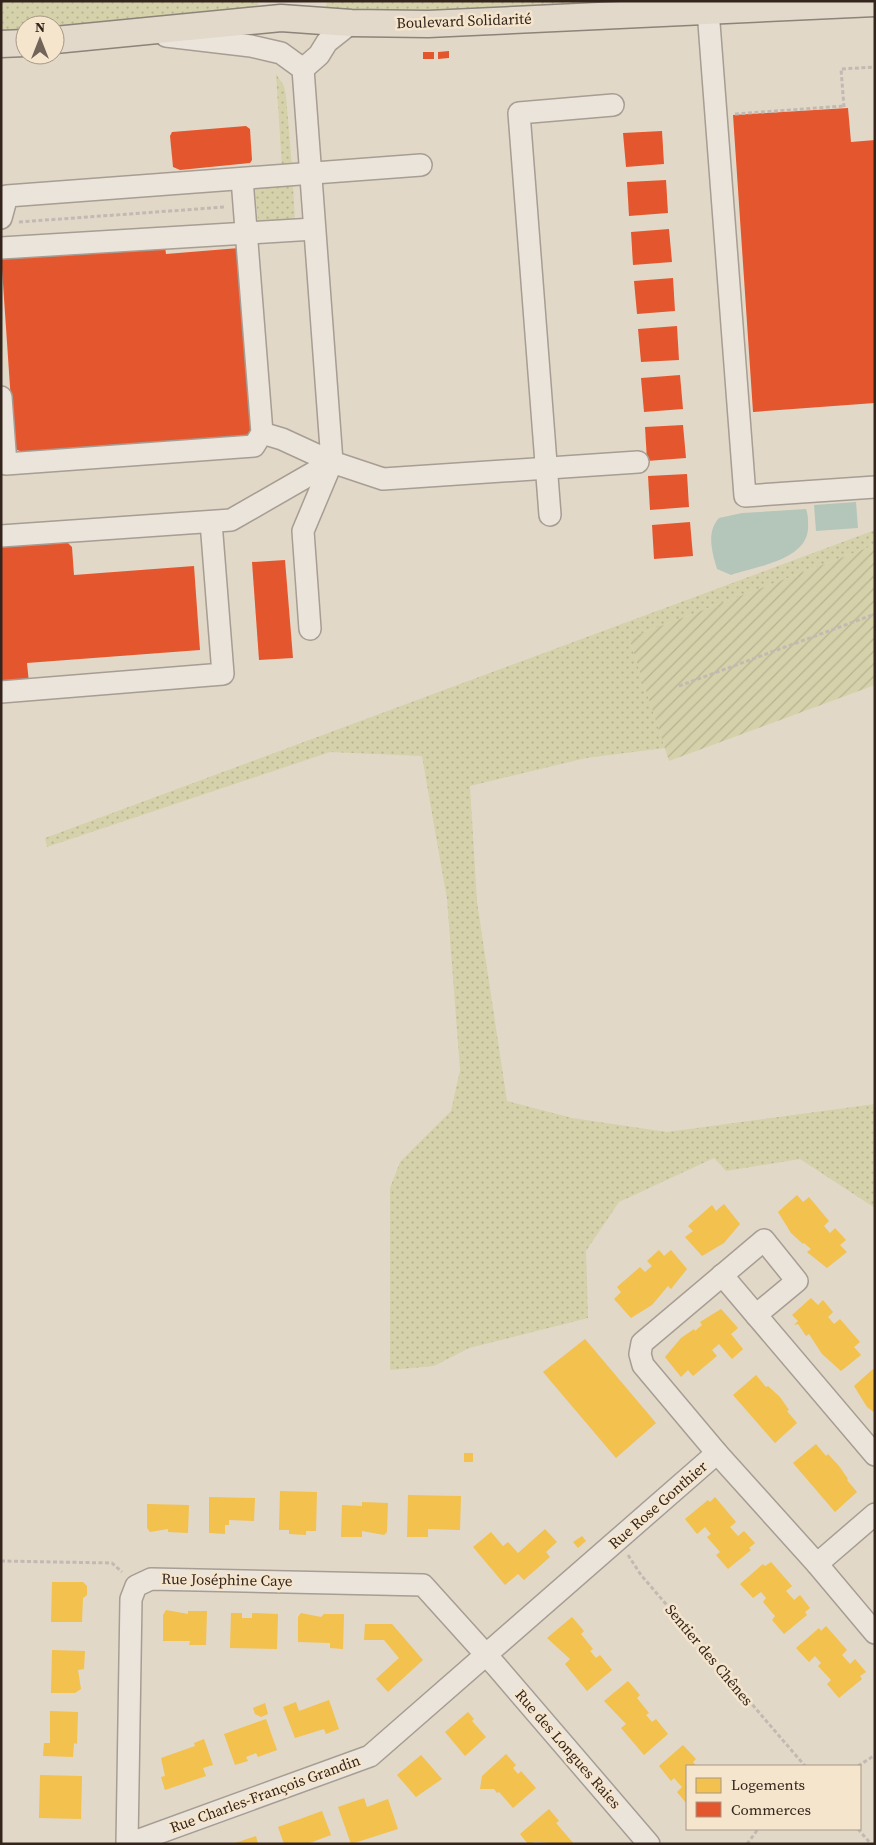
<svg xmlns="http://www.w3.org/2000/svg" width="876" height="1845" viewBox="0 0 876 1845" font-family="'Source Serif 4',serif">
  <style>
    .grass { fill: url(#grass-dots) }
    .garden { fill: url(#garden-furrows) }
    .water { fill: #b4c6b9 }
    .homes { fill: #f2c14e }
    .shops { fill: #e4572e }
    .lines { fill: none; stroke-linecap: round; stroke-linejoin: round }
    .minor-casing { stroke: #a79d92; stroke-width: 24 }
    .major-casing { stroke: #8c8379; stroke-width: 29 }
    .path { stroke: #c2bab2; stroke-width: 3; stroke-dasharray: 4 2.5; stroke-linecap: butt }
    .minor { stroke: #eae4db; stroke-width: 21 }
    .major { stroke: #e2d9cb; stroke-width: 26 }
    .labels { text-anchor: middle; stroke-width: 5; stroke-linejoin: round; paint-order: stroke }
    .street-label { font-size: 15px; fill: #34251c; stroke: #f5e5cd }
  </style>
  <defs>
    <pattern id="grass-dots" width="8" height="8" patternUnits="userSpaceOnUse" patternTransform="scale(1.25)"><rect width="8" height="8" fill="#d5d1aa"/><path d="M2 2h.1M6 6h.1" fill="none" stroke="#b7b392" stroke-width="1.8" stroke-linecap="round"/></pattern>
    <pattern id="garden-furrows" width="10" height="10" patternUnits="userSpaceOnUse" patternTransform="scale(1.25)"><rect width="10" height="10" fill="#d5d1aa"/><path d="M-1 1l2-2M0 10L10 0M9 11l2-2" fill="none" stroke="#b7b392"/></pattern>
  </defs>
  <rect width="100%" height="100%" fill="#e2d8c8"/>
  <g class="grass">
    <polygon points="1,1 258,1 259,11 55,29 55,25 25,25 25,32 1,34"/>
    <polygon points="327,1 652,1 395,14 325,11"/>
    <polygon points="276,74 284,86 286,96 292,167 282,168"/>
    <polygon points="293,186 295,220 258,221 255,190 258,188"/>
    <polygon points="875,530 875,545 629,638 665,748 586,758 470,786 477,902 507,1101 572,1118 667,1132 875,1104 875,1208 800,1159 726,1171 714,1158 619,1202 586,1251 588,1318 469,1348 434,1366 390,1370 390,1188 400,1162 451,1111 460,1070 447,899 422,756 330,752 47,847 45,838"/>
  </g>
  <polygon class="garden" points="875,545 875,685 669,761 629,638"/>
  <g class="water">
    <polygon points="856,502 858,528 816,531 814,505"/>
    <path d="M806,509C808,514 808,519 808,524C811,560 757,566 731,575L717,569C712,552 706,532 719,518L742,513Z"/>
  </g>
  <g class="homes">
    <polygon points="797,1195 803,1202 809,1197 829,1221 824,1226 830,1233 835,1228 846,1240 840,1245 847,1252 827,1268 807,1252 811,1249 804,1243 803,1244 791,1233 778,1212"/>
    <polygon points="724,1204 740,1224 724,1243 702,1256 685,1237 693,1231 688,1226 712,1205 716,1211"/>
    <polygon points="659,1250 664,1256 671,1250 687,1269 671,1289 668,1286 652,1305 631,1318 614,1299 621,1292 617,1287 640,1267 645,1272 652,1266 647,1261"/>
    <polygon points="811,1298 818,1305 823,1300 833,1312 828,1317 834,1324 840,1319 860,1342 854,1347 861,1355 841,1371 822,1354 809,1334 806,1336 798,1324 794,1325 798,1321 792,1315"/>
    <polygon points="721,1309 738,1328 731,1334 743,1349 732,1359 719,1344 712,1350 717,1356 693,1376 688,1370 681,1377 665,1357 681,1338 694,1329 695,1331 702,1325 700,1322"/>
    <polygon points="585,1339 656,1423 616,1458 543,1372"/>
    <polygon points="873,1369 875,1371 875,1413 867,1407 854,1386"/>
    <polygon points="756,1375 766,1387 768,1386 780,1397 789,1410 787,1411 797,1423 775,1443 733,1395"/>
    <polygon points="816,1444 826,1456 828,1454 839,1466 848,1479 847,1480 857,1492 835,1512 793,1463"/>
    <rect x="464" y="1453" width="9" height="9"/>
    <polygon points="280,1491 317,1492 316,1531 306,1531 306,1535 289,1534 289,1530 279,1530"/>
    <polygon points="408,1495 461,1496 460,1530 428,1529 428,1537 407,1537"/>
    <polygon points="209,1497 255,1498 254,1521 229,1520 229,1525 225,1525 225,1534 209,1533"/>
    <polygon points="715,1497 736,1522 730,1527 738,1536 744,1531 755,1543 749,1548 751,1550 728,1569 716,1555 720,1552 707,1537 711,1534 705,1527 697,1534 685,1519 708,1500 710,1502"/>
    <polygon points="362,1502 388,1503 387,1532 384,1535 362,1531 362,1537 341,1537 342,1505 362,1506"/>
    <polygon points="147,1504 189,1505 188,1533 168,1532 168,1529 150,1532 147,1528"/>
    <polygon points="545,1529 557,1542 546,1552 550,1557 524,1580 518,1574 505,1585 473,1547 491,1532 503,1546 508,1542 518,1553"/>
    <polygon points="582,1536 586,1541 578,1548 573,1542"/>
    <polygon points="771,1562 792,1586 786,1591 794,1600 800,1595 810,1608 805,1612 807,1615 784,1634 772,1620 775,1616 763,1602 766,1598 761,1592 753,1598 740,1584 763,1564 765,1566"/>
    <polygon points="52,1582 83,1582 87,1586 87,1595 83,1598 82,1622 51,1622"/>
    <polygon points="166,1610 188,1614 188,1611 207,1611 206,1645 189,1645 190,1641 163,1641 163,1615"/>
    <polygon points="231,1613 242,1613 242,1618 252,1618 252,1613 278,1614 277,1649 230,1648"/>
    <polygon points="301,1613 321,1617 324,1614 344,1614 343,1649 330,1648 330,1643 298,1642 298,1617"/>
    <polygon points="572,1617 584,1631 581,1634 593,1649 590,1651 596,1658 600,1655 612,1670 587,1691 565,1664 570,1659 547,1638"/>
    <polygon points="365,1624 392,1624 423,1660 388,1692 376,1679 399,1658 384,1640 364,1640"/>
    <polygon points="826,1626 847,1650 842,1655 850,1664 855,1659 866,1672 860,1676 862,1679 839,1698 827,1684 831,1680 818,1666 821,1663 815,1656 809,1662 796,1648 819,1628 821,1631"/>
    <polygon points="52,1650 85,1651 84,1669 78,1670 81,1689 75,1693 51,1693"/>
    <polygon points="628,1681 640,1695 637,1698 649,1713 646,1715 652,1722 656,1719 668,1734 644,1755 621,1728 626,1724 604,1701"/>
    <polygon points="329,1700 339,1729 326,1734 324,1729 295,1738 283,1707 296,1702 299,1711"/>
    <polygon points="265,1703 268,1714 261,1717 255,1714 253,1708"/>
    <polygon points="50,1711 78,1712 77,1744 74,1743 73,1757 43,1756 44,1743 50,1743"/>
    <polygon points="468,1712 474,1719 472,1721 486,1737 465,1756 445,1732"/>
    <polygon points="266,1719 277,1750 258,1757 256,1753 246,1757 248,1761 235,1765 224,1734"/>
    <polygon points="204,1739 213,1765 203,1768 206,1776 165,1790 161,1777 165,1776 161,1758 195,1746 194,1743"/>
    <polygon points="683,1745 696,1759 693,1762 696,1766 687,1766 687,1804 677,1792 682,1787 674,1778 671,1781 659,1766"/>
    <polygon points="506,1754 516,1765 513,1768 518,1774 521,1771 536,1788 513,1808 499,1792 497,1793 494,1789 480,1789 482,1776"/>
    <polygon points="421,1755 442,1779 416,1797 397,1775"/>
    <polygon points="40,1775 82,1776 81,1819 39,1818"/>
    <polygon points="364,1798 367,1807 388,1799 398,1829 351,1844 338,1807"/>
    <polygon points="549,1809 559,1821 556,1823 574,1844 535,1842 528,1844 520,1834"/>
    <polygon points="322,1811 331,1835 307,1844 284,1844 278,1827"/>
    <polygon points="256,1836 258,1844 235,1844 235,1843"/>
  </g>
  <g class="shops">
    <polygon points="449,51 449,58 438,59 438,52"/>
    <rect x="423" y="52" width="11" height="7"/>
    <polygon points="848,108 851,142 875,140 875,403 753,412 733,115"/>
    <polygon points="246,126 250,129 252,160 250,163 180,170 173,167 170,136 172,132"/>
    <polygon points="662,131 664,164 626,167 623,133"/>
    <polygon points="666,180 668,213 629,216 627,182"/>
    <polygon points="669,229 672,262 633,265 631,232"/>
    <polygon points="165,246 166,254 239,248 252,437 23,452 17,450 14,446 1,254"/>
    <polygon points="673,278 675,311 637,314 634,281"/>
    <polygon points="677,326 679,360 641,362 638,329"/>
    <polygon points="680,375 683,409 644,412 641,378"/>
    <polygon points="683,425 686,458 647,461 645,427"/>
    <polygon points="687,474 689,507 650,510 648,476"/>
    <polygon points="690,522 693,556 654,559 652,525"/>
    <polygon points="67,542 72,547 74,575 194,566 200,650 27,663 29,683 1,685 1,546"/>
    <polygon points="285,560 293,658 259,660 252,562"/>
  </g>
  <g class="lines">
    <g class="minor-casing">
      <g id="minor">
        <polyline points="708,10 745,496 875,487"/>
        <polyline points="166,36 251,46 281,53 303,69 332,462 303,531 310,629"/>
        <polyline points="303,69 319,55 327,42 351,23"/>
        <polyline points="1,218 7,196 421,165"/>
        <polyline points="1,248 314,229"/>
        <polyline points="1,397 6,464 254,446 262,433 242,179"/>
        <polyline points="262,433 282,439 332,462 383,479 638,462"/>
        <polyline points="550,515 519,113 613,105"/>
        <polyline points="1,536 231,520 332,462"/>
        <polyline points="1,692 223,674 211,522"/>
        <polyline points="722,1275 875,1455"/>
        <polyline points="717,1453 643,1365 640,1354 642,1343 764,1240 797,1281 756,1315"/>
        <polyline points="817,1564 875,1514"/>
        <polyline points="127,1844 131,1599 136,1586 151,1579 423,1585 497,1667 649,1844"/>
        <polyline points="128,1844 370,1756 717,1453 817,1564 875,1633"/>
      </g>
    </g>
    <g class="major-casing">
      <g id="major">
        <polyline points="55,40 281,18 351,23 428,24 875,3"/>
        <polyline points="1,44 25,43"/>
      </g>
    </g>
    <g class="path">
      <polyline points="844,107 841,69 875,67"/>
      <polyline points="735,114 844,106"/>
      <polyline points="19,222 225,207"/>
      <polyline points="679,686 875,614"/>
      <polyline points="628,1555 641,1575 805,1766"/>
      <polyline points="1,1561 112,1563 122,1572"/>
      <polyline points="858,1766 875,1755"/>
      <polyline points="858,1829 871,1844"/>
      <polyline points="747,1844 758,1829"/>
    </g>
    <use href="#minor" class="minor"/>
    <use href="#major" class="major"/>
  </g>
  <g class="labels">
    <g class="street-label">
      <text transform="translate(464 21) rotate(-2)" y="5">Boulevard Solidarité</text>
      <text transform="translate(658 1505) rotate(-41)" y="5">Rue Rose Gonthier</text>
      <text transform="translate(227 1580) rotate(1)" y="5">Rue Joséphine Caye</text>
      <text transform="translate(709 1655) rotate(50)" y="5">Sentier des Chênes</text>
      <text transform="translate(568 1749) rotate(49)" y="5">Rue des Longues Raies</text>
      <text transform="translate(265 1794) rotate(-20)" y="5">Rue Charles-François Grandin</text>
    </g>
  </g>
  <rect width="876" height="1845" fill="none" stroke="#34251c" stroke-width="5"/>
  <rect x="686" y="1765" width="175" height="65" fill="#f5e5cd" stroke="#a89886"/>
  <rect x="696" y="1778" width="25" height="15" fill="#f2c14e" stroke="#a89886"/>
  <text x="731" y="1790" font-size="15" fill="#34251c">Logements</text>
  <rect x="696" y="1802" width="25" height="15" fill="#e4572e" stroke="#a89886"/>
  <text x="731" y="1815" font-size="15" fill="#34251c">Commerces</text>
  <g transform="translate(40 40)"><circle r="24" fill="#f5e5cd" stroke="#a89886"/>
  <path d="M0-4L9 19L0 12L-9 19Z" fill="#716458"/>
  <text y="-8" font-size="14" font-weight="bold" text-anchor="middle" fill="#34251c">N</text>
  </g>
</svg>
